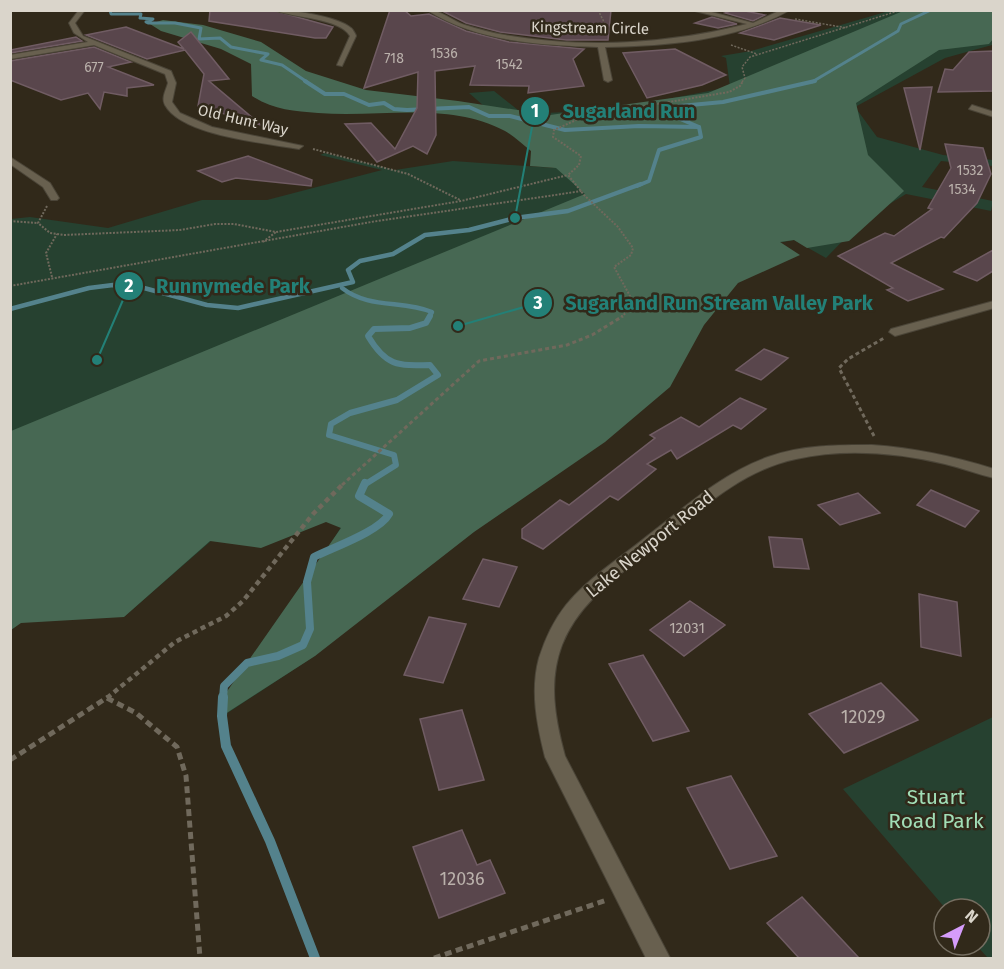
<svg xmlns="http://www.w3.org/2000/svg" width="1004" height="969" viewBox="0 0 1004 969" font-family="'Fira Sans',sans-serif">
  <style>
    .green { fill: #264130 }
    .forest { fill: #476853 }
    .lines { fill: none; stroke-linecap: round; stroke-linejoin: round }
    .stream-far5 { stroke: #54828c; stroke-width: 3 }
    .stream-far4 { stroke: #54828c; stroke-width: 4 }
    .stream-far3 { stroke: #54828c; stroke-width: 4.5 }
    .stream-far2 { stroke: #54828c; stroke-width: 6 }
    .stream-far1 { stroke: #54828c; stroke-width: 8 }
    .stream { stroke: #54828c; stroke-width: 10 }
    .building { fill: #59464c; stroke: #705c63; stroke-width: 1.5 }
    .minor-casing { stroke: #4b4538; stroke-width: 2 }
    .path-far4 { stroke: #70695c; stroke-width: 1.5; stroke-dasharray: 2 1.5; stroke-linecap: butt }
    .path-far3 { stroke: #70695c; stroke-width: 2; stroke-dasharray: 2 1.5; stroke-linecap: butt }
    .path-far2 { stroke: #70695c; stroke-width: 3; stroke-dasharray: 4 3; stroke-linecap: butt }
    .path-far1 { stroke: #70695c; stroke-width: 4.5; stroke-dasharray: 5 4; stroke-linecap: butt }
    .path { stroke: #70695c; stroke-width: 5; stroke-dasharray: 7 4.5; stroke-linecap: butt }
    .minor { fill: #68604f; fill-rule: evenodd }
    .labels { text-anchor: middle; stroke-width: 5; stroke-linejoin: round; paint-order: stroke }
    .far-number-label { font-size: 14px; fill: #bab1ab }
    .far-street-label { font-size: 15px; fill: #dad5cb; stroke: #31291a }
    .number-label { font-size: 15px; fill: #bab1ab }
    .street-label { font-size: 18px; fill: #dad5cb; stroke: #31291a }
    .near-number-label { font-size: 18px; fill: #bab1ab }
    .near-park-label { font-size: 21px; fill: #a1deb7; stroke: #31291a }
    .leader { fill: none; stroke: #238077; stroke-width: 2 }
    .callout-dot { fill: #238077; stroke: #31291a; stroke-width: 2 }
    .mark-label { font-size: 18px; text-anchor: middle; font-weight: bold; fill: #fff }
    .callout-label { font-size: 20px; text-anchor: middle; font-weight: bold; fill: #238077; stroke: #31291a; stroke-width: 5; stroke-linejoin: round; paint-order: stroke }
  </style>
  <rect width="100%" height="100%" fill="#31291a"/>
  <g class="green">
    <polygon points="889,11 993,11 992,45 945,58 855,107 877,137 943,155 993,160 993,166 941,161 922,187 993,201 991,211 906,194 863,220 826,258 794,240 709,256 425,504 316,655 226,714 341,527 326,521 211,541 125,616 21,622 11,630 11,219 30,217 108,228 202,200 267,200 382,170 320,155 325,153 395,170 453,161 555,168 469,93 494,91 523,114 610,110 730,87 726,58 721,56 751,51"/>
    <polygon points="993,717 994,958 988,958 976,945 980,945 980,909 946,909 843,789"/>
  </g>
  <path class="forest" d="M903,11H993V39L989,44L939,50L856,103L868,155L904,191L849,241L807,248L794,240L780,242L800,255L738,283L704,325L670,387L605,442L474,532L315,656L225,714L221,700L341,528L326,522L261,548L210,541L124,617L21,623L11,630V431L585,194L556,168L530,166L531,151C523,145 514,136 505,131C447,101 381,118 318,113C294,111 273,110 252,96L251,64L221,49L161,31L150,24L163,20L203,25L261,42L306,71L366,90L458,101L550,115L708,93Z"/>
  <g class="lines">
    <g class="stream-far5">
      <polyline points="110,10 111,14 141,14 140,18 153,19 146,22 148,23 175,23 201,28 199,39 220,38 231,47 268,54 261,60 282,65 307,82"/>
      <polyline points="988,10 991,10"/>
      <polyline points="812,82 898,31 901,24 931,10"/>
    </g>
    <g class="stream-far4">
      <polyline points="305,81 325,94 344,94 369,105 384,103 394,109 407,110 469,107 489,116 510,116 565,130 639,126 699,127"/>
      <polyline points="637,186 649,181 659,150 701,137 699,127 678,118 677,111 680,106 723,102 815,81"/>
    </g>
    <g class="stream-far3">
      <path d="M342,288C369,309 402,300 432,312L429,317"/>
      <polyline points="10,309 89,288 113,285 144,288 207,305 238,308 353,282 348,270 360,261 393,254 425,235 469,230 515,218 568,211 641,184"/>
    </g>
    <path class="stream-far2" d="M364,485L396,465L394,455L329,435L331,424L350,413L397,400L438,375L430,365C397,366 386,366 368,336L374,329L410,328L426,323L430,316"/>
    <path class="stream-far1" d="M223,698L224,686L247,663L278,656L303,645L310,629L307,582L314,557C334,547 380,531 389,514L359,496L365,483"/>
    <polyline class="stream" points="223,697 222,716 226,746 270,841 315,958"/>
  </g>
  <g class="building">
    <polygon points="210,10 272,10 333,27 326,38 315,38 209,21"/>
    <polygon points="390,10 404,10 411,16 429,14 466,31 509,42 584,49 573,59 584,86 528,93 529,86 470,85 475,66 435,71 436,135 427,154 413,146 377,162 345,124 371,123 395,149 417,108 418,72 364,88"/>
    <polygon points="459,10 611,10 608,40 566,40 500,32 466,23 444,12"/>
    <polygon points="733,10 745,11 765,15 753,21 725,13"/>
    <polygon points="712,17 737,24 718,28 695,23"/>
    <polygon points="780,18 821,25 774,40 740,33"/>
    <polygon points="126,27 184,49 178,42 191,32 229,79 209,81 261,125 198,106 204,74 185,50 147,59 86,35"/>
    <polygon points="76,37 82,41 10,53 10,50"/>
    <polygon points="94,47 131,62 108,67 154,85 127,88 127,96 104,92 100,109 88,93 61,100 10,80 10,61"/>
    <polygon points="675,49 726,75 702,85 647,98 623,53"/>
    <polygon points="993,51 993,91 938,92 945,69 953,70 969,52"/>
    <polygon points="932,87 920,150 904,88"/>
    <polygon points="945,144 983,148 991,174 977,203 944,238 941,237 891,263 943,289 908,301 887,290 893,288 838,256 885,233 894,236 932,209 928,208 951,168"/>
    <polygon points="248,156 312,180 311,186 236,178 222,182 198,171"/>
    <polygon points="993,250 993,271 977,281 954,272"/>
    <polygon points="764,349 788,358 761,380 736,370"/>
    <polygon points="740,398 766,409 741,429 733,425 677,459 671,450 647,464 656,469 618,500 610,496 543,549 522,538 522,529 560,500 569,505 655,438 650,435 681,417 699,427"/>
    <polygon points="931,490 979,511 965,527 917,505"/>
    <polygon points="858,493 880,513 840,525 818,505"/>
    <polygon points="769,537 802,539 809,569 774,567"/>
    <polygon points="483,559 517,567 499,607 463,599"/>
    <polygon points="919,594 957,602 961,656 921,647"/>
    <polygon points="690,601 725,625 684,656 650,630"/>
    <polygon points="429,617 466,624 443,683 404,675"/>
    <polygon points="643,655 689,731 653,741 609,664"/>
    <polygon points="881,683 918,720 844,753 809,714"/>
    <polygon points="462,710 484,780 439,790 420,719"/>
    <polygon points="731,776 777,856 730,869 687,788"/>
    <polygon points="462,830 477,865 490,860 505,893 439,918 413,847"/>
    <polygon points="802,897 859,958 799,958 767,923"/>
  </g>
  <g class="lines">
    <g class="minor-casing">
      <g id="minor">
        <path d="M79,10H85L75,23L83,36L171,71L176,83L172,102L180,113L212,127L303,146L299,149C266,143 182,136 165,105C161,98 166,90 168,83L165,74L94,45L10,59V55L88,42L74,33L69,23Z"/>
        <path d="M274,10C292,10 337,16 351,28C352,28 356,35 356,36L342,66L337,65L350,36C340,18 293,18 274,10Z"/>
        <path d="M427,10C442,10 452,21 465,25C478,29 492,33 505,35C585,49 669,44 747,24L691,10H704L753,23L781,10H790C736,41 665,46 605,47L612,80L608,82L604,80L598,47C540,45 477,42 427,10Z"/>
        <polygon points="972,105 994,112 994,117 969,109"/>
        <polygon points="10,157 50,183 59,198 57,200 51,200 43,187 10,164"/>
        <polygon points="994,301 994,308 895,336 889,332 891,329"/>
        <path d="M872,445C914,448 953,456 994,469V478C977,474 962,468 945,464C898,453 845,448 796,459C742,470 700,510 658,544C622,574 580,599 562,645C548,682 555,719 565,756L670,958H646L545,757C537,725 530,691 539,658C545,639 554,620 566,605C588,578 619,559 646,537C685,507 721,474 768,457C801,445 837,445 872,445Z"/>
      </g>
    </g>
    <g class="path-far4">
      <polyline points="598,10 609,32"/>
      <polyline points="795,19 847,28"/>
      <polyline points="731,45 757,54"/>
      <polyline points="742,82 745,78 742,67 750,57 901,10"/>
    </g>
    <g class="path-far3">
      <polyline points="313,149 408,174 460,200"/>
      <polyline points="47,206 38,223 50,233 64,235 180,230 215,224 234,224 276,232 461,201 568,175"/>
      <polyline points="10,221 38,223"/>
      <polyline points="263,242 276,232"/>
      <polyline points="52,277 46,253 57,234"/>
      <polyline points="10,286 371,222 582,191"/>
      <polyline points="621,317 635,305 614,267 631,255 633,248 618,227 584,195 568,175 579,165 581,156 553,137 554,130 585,116 729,92 740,86 743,81"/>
    </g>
    <g class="path-far2">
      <polyline points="874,436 839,368 848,359 884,338"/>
      <polyline points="342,485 479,361 567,345 592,335 623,316"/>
    </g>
    <polyline class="path-far1" points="107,698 175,642 226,616 243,601 313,514 344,483"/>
    <g class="path">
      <polyline points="107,698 136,713 177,747 186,776 200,958"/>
      <polyline points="10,760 108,697"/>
      <polyline points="434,958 607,900"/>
    </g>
    <use href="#minor" class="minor"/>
  </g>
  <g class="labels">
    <g class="far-number-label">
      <text x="444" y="58">1536</text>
      <text x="394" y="63">718</text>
      <text x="509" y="69">1542</text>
      <text x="94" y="72">677</text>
      <text x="970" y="175">1532</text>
      <text x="962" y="194">1534</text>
    </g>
    <g class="far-street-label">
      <text transform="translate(590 28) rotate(1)" y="5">Kingstream Circle</text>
      <text transform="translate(243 120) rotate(13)" y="5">Old Hunt Way</text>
    </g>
    <g class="number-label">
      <text x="687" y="633">12031</text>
    </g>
    <g class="street-label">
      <text transform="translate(650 544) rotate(-39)" y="6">Lake Newport Road</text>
    </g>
    <g class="near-number-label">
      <text x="863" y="723">12029</text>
      <text x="462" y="885">12036</text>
    </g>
    <g class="near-park-label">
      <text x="936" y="804">Stuart<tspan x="936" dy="24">Road Park</tspan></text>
    </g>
  </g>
  <path class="leader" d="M515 218L535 111M97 360L129 286M458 326L538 303"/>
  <g class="callout-dot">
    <circle cx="515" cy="218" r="6"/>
    <circle cx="97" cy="360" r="6"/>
    <circle cx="458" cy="326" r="6"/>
    <circle cx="535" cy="111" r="15"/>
    <circle cx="129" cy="286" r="15"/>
    <circle cx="538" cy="303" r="15"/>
  </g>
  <g class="mark-label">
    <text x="535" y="117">1</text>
    <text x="129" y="292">2</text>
    <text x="538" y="309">3</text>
  </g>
  <g class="callout-label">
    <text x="629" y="118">Sugarland Run</text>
    <text x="233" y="293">Runnymede Park</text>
    <text x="719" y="310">Sugarland Run Stream Valley Park</text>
  </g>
  <rect width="1004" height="969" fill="none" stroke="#dad5cb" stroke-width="24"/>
  <g transform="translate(962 927) rotate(42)"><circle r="28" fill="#31291a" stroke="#756e61" stroke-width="1.5"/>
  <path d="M0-4.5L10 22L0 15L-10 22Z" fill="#d59cfb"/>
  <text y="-9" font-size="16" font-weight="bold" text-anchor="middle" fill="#dad5cb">N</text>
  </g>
</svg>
